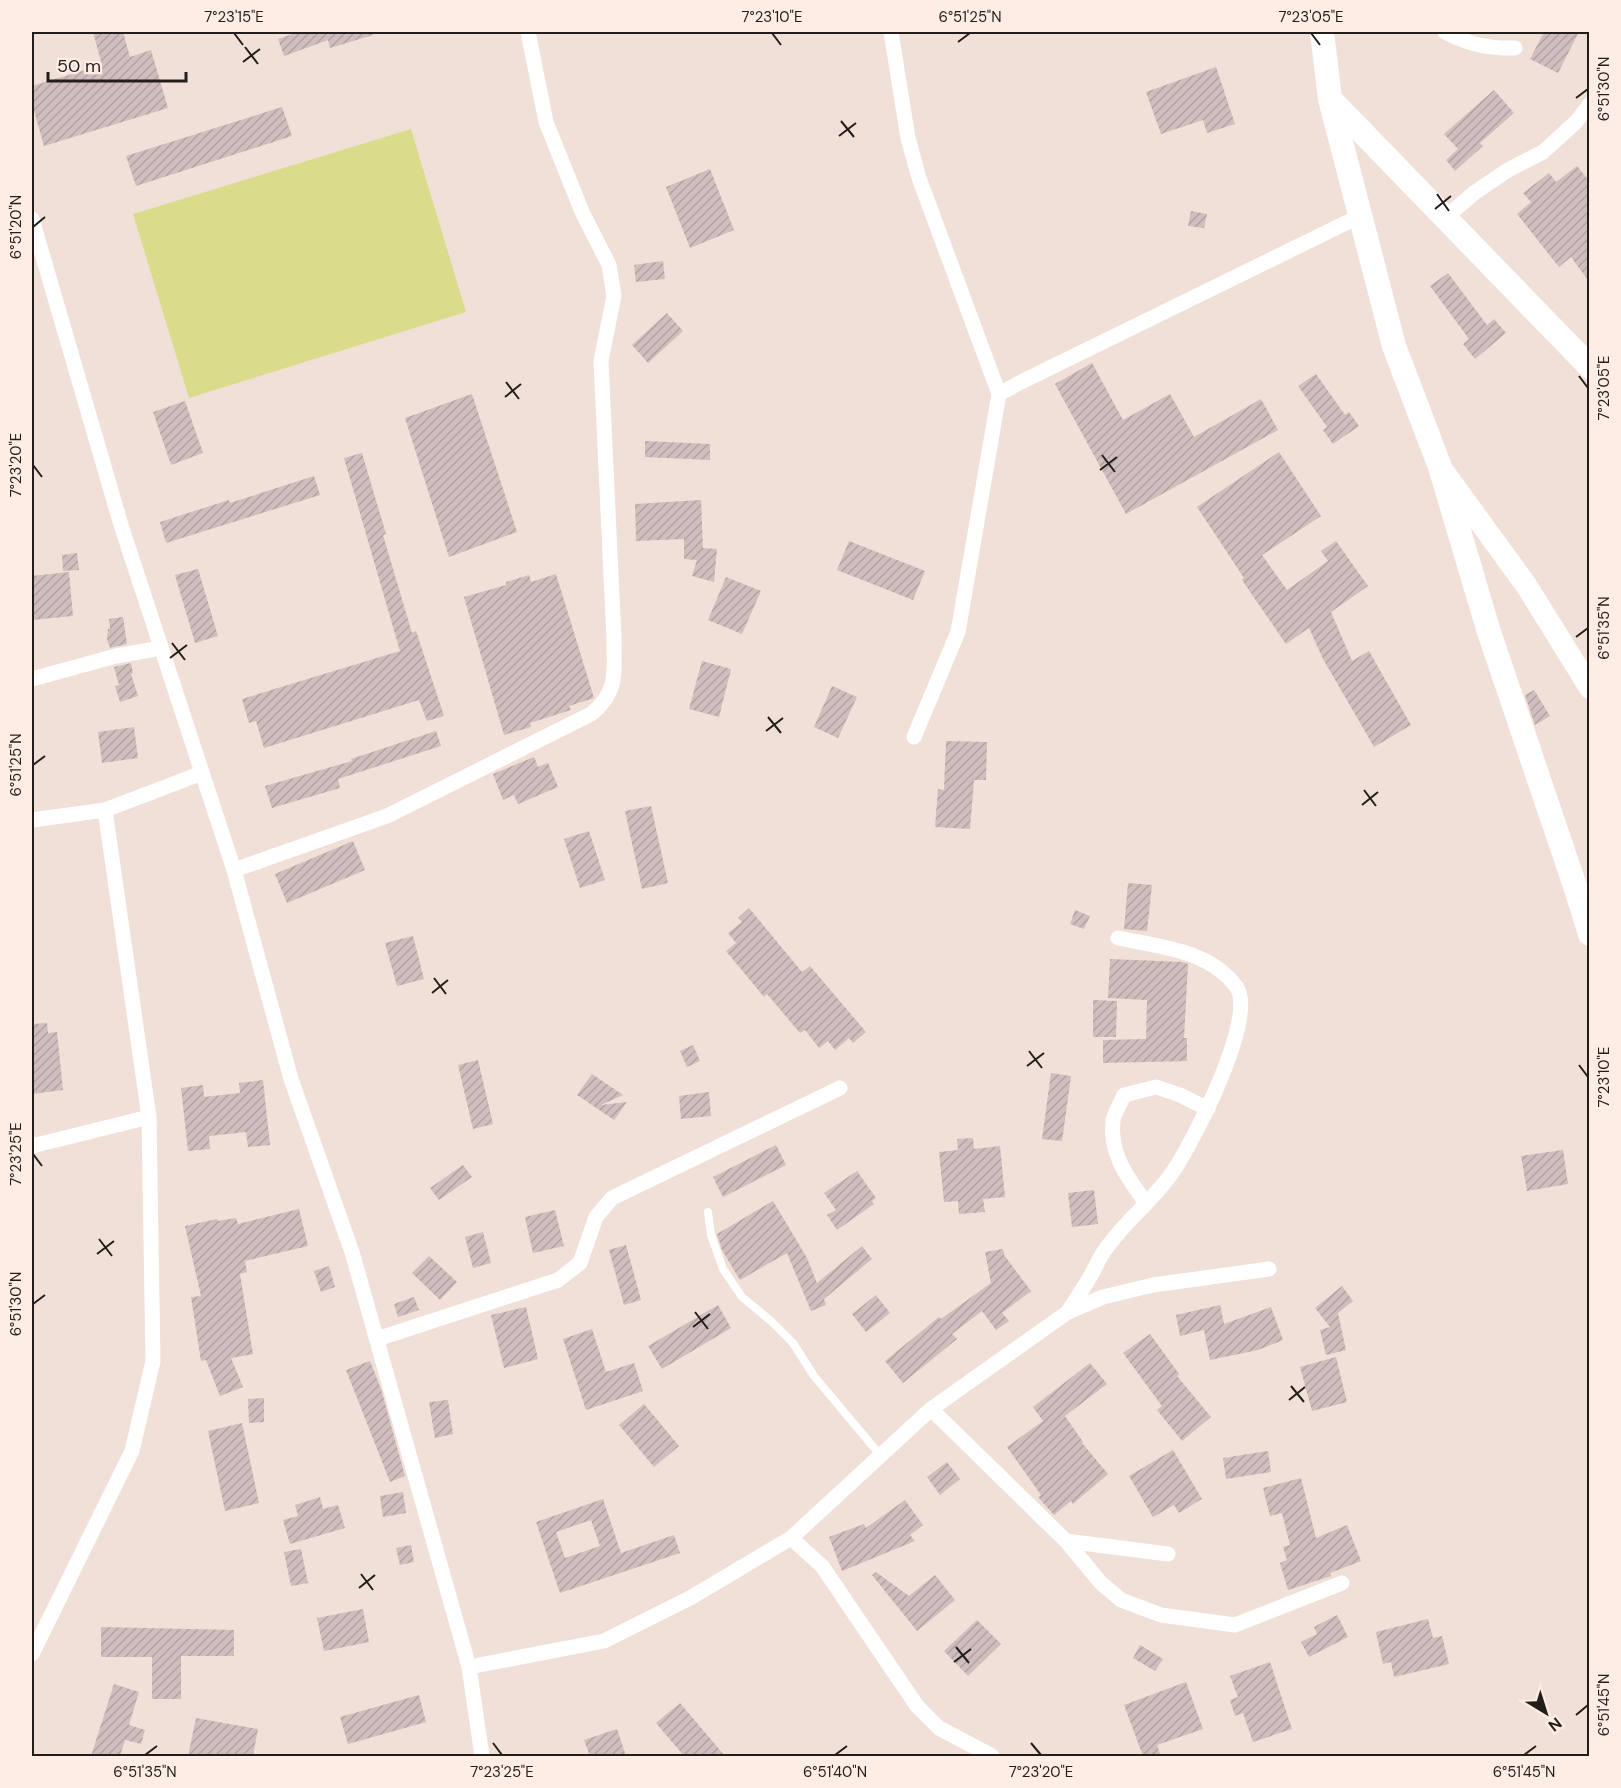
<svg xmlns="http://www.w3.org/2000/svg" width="1621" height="1788" viewBox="0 0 1621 1788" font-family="'DM Sans',sans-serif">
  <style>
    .pitch { fill: #dadc8b }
    .building { fill: url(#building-hatch); fill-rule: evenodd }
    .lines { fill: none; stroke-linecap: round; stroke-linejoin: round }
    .lane { stroke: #fff; stroke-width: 8 }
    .street { stroke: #fff; stroke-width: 15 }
    .secondary { stroke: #fff; stroke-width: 22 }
    .primary { stroke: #fff; stroke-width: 24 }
    .ticks { fill: none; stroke: #241e1b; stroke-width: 2 }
    .neatline { fill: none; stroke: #241e1b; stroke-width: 2 }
    .ticks-label { font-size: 15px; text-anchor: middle; fill: #241e1b }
  </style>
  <defs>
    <pattern id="building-hatch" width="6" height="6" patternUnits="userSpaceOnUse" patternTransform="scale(1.5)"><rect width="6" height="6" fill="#d0bdbd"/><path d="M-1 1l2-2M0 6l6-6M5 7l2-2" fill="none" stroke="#b2a2a2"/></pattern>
  </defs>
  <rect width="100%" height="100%" fill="#f0e0d8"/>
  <polygon class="pitch" points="411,129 466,312 189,398 133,214"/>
  <g class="building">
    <polygon points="93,32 123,32 130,57 151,50 168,108 44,146 32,104 32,86 102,65"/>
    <polygon points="298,32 372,32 373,35 330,48 328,40 284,56 278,39"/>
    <polygon points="1544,32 1579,32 1558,73 1530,59"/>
    <polygon points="1216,67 1235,124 1207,133 1203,120 1161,134 1146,92"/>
    <polygon points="1494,90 1514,113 1480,143 1483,146 1455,171 1446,160 1458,149 1444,134"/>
    <polygon points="282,107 292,136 136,186 126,156"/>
    <polygon points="1577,166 1590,182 1590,283 1571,257 1559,267 1517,214 1531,202 1523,193 1549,173 1556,182"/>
    <polygon points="710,169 734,230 690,248 666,187"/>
    <polygon points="1191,211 1207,214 1204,228 1188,226"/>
    <polygon points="663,261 665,279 636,282 634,265"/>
    <polygon points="1448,273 1487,325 1494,319 1506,333 1475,359 1463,344 1469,339 1430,286"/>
    <polygon points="667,313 683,331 648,363 632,345"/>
    <polygon points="1092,363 1123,420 1170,394 1194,437 1261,399 1278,430 1126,514 1055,384"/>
    <polygon points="1316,374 1345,415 1349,412 1359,426 1333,444 1323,430 1327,427 1298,386"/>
    <polygon points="472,394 517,532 449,557 405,418"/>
    <polygon points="185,401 203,453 171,465 153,412"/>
    <polygon points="645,441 710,444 710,460 645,457"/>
    <polygon points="1279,452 1321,516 1262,555 1287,590 1328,561 1321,551 1336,541 1368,586 1331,612 1352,661 1369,651 1411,725 1374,747 1323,659 1309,628 1286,644 1242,580 1244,578 1197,507"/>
    <polygon points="362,453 386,534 383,535 412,633 416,631 444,716 427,721 419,700 264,748 256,721 249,723 242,699 400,651 344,458"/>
    <polygon points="314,476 320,495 166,543 160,522 229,500 230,503"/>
    <polygon points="701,500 703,548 717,549 714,582 692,576 697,560 684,559 684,539 636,541 635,504"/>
    <polygon points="849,541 925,571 913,600 837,570"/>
    <polygon points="77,553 79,570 63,571 62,555"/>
    <polygon points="198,569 218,636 195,643 175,575"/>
    <polygon points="69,572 73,616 32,620 32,576"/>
    <polygon points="556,574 594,698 569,706 571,710 530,723 531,727 504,735 464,597 506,585 506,582 529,575 531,582"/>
    <polygon points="726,577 761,591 742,634 708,620"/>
    <polygon points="123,617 127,644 110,648 107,639 108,629 110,629 109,619"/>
    <polygon points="702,661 731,669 719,717 689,709"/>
    <polygon points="131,663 133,673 131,674 138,696 120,702 115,686 119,685 114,667"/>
    <polygon points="832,686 857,697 838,738 814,727"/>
    <polygon points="1534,690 1550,716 1535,725 1525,695"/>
    <polygon points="134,727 138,758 102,763 98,732"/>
    <polygon points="436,731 441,746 338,779 340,788 272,808 265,786 352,761 351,759"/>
    <polygon points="946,741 987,742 986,780 974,780 970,829 935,827 938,789 944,790"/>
    <polygon points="534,757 538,767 548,763 558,787 518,804 514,795 503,800 493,774"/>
    <polygon points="651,806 668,883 642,889 625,811"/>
    <polygon points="589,831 605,880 580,888 564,839"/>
    <polygon points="353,841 365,870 287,903 275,874"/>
    <polygon points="1128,883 1152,885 1147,931 1124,929"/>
    <polygon points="749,908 802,972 810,966 866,1032 853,1043 849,1038 835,1050 828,1041 819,1048 805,1030 800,1033 767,994 764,997 726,951 736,943 728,933 742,922 738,918"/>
    <polygon points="1075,910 1090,916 1084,929 1070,924"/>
    <polygon points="413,936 424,979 397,986 385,943"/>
    <polygon points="1110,959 1182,962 1188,964 1184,1038 1187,1038 1187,1061 1103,1063 1103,1040 1146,1039 1147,1000 1108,998"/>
    <polygon points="1093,1000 1117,1001 1116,1037 1093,1037"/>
    <polygon points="47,1023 48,1033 57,1032 63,1090 32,1094 32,1024"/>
    <polygon points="693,1045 700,1061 687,1067 680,1051"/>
    <polygon points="478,1060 493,1124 473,1129 458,1065"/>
    <polygon points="1051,1073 1071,1076 1062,1141 1042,1139"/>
    <polygon points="592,1074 623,1095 601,1105 627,1102 614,1120 577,1095"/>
    <polygon points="263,1080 270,1145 248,1147 246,1132 209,1136 210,1149 188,1151 181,1088 203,1085 204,1097 240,1093 239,1083"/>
    <polygon points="709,1092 711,1116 681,1119 679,1096"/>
    <polygon points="973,1138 974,1149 1000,1146 1005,1197 983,1199 985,1212 959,1214 958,1201 944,1202 939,1152 958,1150 957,1139"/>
    <polygon points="776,1145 786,1165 723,1197 713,1177"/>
    <polygon points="1563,1150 1568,1184 1527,1191 1521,1156"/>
    <polygon points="463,1165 472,1177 439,1200 430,1188"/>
    <polygon points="857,1171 876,1198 872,1201 874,1204 837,1230 827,1215 836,1210 824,1193"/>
    <polygon points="1094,1190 1098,1224 1072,1227 1068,1193"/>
    <polygon points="773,1201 807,1258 817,1283 862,1246 872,1259 824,1299 826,1305 811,1311 787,1253 740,1280 722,1250 717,1234"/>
    <polygon points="299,1209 308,1246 245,1261 247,1272 240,1274 253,1354 231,1358 243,1387 220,1396 206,1360 201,1361 191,1297 201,1296 185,1226 217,1219 218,1221 236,1218 238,1224"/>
    <polygon points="555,1210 564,1246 533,1253 525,1217"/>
    <polygon points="483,1232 491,1263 473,1268 465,1237"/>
    <polygon points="626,1245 641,1300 624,1305 609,1250"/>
    <polygon points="1003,1249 1004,1255 1031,1291 1002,1313 1009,1321 996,1330 982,1311 952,1334 957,1339 903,1383 885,1361 939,1317 941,1319 991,1283 985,1252"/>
    <polygon points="429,1256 457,1282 440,1300 412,1273"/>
    <polygon points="329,1266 335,1287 321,1292 314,1271"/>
    <polygon points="1342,1286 1353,1301 1338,1313 1346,1350 1326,1355 1320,1330 1330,1327 1315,1308"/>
    <polygon points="876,1295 890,1313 866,1332 852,1314"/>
    <polygon points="414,1297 419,1310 398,1317 394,1304"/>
    <polygon points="718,1305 731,1328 662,1369 648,1346"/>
    <polygon points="1220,1305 1224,1324 1271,1307 1283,1340 1258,1350 1210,1360 1204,1330 1180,1336 1176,1315"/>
    <polygon points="526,1307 538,1359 504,1368 491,1315"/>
    <polygon points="592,1329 606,1372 634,1363 643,1391 586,1410 563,1339"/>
    <polygon points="1150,1334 1179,1374 1177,1376 1211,1417 1182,1441 1157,1410 1162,1406 1123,1353"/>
    <polygon points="1336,1357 1347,1402 1312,1411 1300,1367"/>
    <polygon points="370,1361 381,1389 405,1476 390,1482 346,1370"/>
    <polygon points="1090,1363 1107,1384 1065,1416 1083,1442 1082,1443 1108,1474 1073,1504 1071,1501 1054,1515 1038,1497 1041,1495 1007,1447 1043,1421 1033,1407"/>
    <polygon points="264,1398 264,1422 249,1423 248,1399"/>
    <polygon points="448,1400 453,1434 435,1438 429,1402"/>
    <polygon points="644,1404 679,1446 654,1467 619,1425"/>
    <polygon points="242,1423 259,1503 225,1511 208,1431"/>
    <polygon points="1173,1450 1202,1499 1179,1513 1174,1505 1153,1517 1129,1476"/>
    <polygon points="1268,1451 1271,1472 1226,1479 1223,1458"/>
    <polygon points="947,1462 960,1479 940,1495 927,1477"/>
    <polygon points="1301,1478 1316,1538 1347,1525 1361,1561 1330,1573 1331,1576 1288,1590 1280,1563 1287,1560 1283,1547 1290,1545 1282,1513 1270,1516 1263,1488"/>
    <polygon points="403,1492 406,1513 383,1517 380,1496"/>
    <polygon points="320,1497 323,1509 338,1505 345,1528 290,1544 283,1520 298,1516 295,1505"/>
    <path d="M603,1499L621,1553L674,1535L680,1553L560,1593L536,1522ZM591,1520L600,1546L565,1558L556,1532Z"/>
    <polygon points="905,1500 923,1525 910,1535 915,1541 842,1571 829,1537 864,1524 866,1528"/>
    <polygon points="411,1545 414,1562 400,1565 396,1548"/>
    <polygon points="301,1549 308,1583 291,1586 284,1552"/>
    <polygon points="876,1572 909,1596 935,1575 955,1600 917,1631 872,1575"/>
    <polygon points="363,1609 369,1642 324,1651 317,1618"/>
    <polygon points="1337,1615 1348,1637 1309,1657 1301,1642 1317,1634 1314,1627"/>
    <polygon points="1428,1619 1433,1638 1442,1636 1449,1664 1394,1677 1391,1662 1383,1664 1376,1632"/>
    <polygon points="977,1620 1001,1644 968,1676 944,1651"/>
    <polygon points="101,1627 234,1630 234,1656 181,1656 181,1699 152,1699 152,1657 101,1657"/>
    <polygon points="1140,1645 1163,1659 1155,1671 1133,1658"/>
    <polygon points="1270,1662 1292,1729 1253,1742 1243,1713 1235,1716 1230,1700 1238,1697 1230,1676"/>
    <polygon points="1186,1682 1203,1729 1157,1745 1161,1756 1143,1756 1124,1705"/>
    <polygon points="114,1684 139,1692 129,1725 145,1730 141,1744 125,1740 120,1756 91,1756"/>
    <polygon points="419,1695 426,1722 348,1744 340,1717"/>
    <polygon points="680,1703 725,1756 684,1756 656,1723"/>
    <polygon points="196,1718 258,1729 253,1756 188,1756"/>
    <polygon points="617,1729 626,1756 590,1756 584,1740"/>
  </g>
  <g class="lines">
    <polyline class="lane" points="708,1212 711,1235 723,1269 742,1297 771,1321 793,1343 814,1376 881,1456"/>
    <g class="street">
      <polyline points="891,32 908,138 919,178 999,394"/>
      <path d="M1445,32C1467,44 1490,49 1515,48"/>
      <polyline points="1445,218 1474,193 1508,170 1543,152 1576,122 1590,104"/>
      <polyline points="32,219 121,525 234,870 291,1079 352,1252 469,1667 482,1756"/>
      <polyline points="32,679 116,656 161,648"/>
      <polyline points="914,737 958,632 999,394 1021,382 1360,216"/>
      <polyline points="32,820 105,810 202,773"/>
      <path d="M234,870L387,816L591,714C619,692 614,671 614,639L601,361L614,296L609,265L583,214L546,122L528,32"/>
      <polyline points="32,1146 149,1117"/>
      <path d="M1146,1203C1128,1178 1109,1154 1113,1121C1114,1113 1121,1103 1124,1095L1156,1087L1180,1095L1208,1109"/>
      <path d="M1068,1312C1075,1300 1083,1289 1090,1277C1095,1269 1098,1260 1103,1253C1122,1223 1152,1202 1172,1173C1192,1144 1257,1019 1237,988C1211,950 1159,947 1118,938"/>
      <polyline points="377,1339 558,1280 580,1263 596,1217 612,1198 840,1088"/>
      <polyline points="931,1409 1066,1541 1101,1583 1121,1600 1161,1615 1235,1625 1342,1583"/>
      <polyline points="791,1538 822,1566 917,1706 939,1728 992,1756"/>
      <polyline points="1066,1541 1168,1554"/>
      <polyline points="32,1654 132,1451 153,1361 149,1117 105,810"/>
      <polyline points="469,1667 604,1641 690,1598 791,1538 931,1409 1068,1312 1103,1297 1153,1285 1269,1269"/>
    </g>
    <polyline class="secondary" points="1443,471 1526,585 1590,688"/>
    <g class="primary">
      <polyline points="1322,32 1330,99 1394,346 1440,467 1489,632 1575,886 1590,934"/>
      <polyline points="1332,101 1590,367"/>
    </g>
  </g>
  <path class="ticks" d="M234,33L243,45M772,33L781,45M1311,33L1320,45M958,42L970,33M245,47L258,64M243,62L260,49M1576,98L1588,89M841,121L854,137M839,136L856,123M1437,194L1449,211M1435,209L1451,196M33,227L45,217M1579,376L1588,388M506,382L519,399M505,397L521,384M1102,455L1115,472M33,465L42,477M1100,470L1117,457M1576,637L1588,628M172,643L185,660M170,658L187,645M768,717L781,733M766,731L783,718M33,765L45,756M1364,790L1376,806M1362,805L1378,792M434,978L446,994M432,993L448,980M1029,1051L1042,1068M1579,1065L1588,1077M1027,1066L1044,1053M33,1154L42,1166M99,1239L112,1256M97,1254L114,1241M33,1304L45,1295M695,1312L708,1329M693,1327L710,1314M1291,1386L1304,1402M1289,1400L1305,1387M361,1574L373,1590M359,1588L375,1575M956,1647L969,1663M954,1662L971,1649M1576,1715L1588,1705M493,1743L502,1755M1031,1743L1041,1755M145,1755L157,1746M835,1755L847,1746M1524,1755L1536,1746"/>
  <rect width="1621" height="1788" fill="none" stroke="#feede5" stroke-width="66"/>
  <g transform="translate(1546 1713) rotate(142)" stroke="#feede5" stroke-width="4.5" paint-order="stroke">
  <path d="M0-4.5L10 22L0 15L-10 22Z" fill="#241e1b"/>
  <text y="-9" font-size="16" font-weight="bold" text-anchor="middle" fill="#241e1b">N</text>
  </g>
  <path d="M48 72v9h138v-9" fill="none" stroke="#241e1b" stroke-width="3"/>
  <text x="57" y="72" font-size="18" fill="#241e1b" stroke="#feede5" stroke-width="4.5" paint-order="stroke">50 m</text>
  <rect x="33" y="33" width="1555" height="1722" class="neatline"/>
  <g class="ticks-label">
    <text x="234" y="22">7°23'15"E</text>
    <text x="772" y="22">7°23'10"E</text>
    <text x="970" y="22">6°51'25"N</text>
    <text x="1311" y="22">7°23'05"E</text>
    <text transform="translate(1604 89) rotate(-90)" y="5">6°51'30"N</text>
    <text transform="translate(16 227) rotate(-90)" y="5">6°51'20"N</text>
    <text transform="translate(1604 388) rotate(-90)" y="5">7°23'05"E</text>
    <text transform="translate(16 465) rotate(-90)" y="5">7°23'20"E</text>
    <text transform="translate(1604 628) rotate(-90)" y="5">6°51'35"N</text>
    <text transform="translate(16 765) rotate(-90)" y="5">6°51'25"N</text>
    <text transform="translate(1604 1077) rotate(-90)" y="5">7°23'10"E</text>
    <text transform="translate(16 1154) rotate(-90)" y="5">7°23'25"E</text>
    <text transform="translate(16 1304) rotate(-90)" y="5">6°51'30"N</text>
    <text transform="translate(1604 1705) rotate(-90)" y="5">6°51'45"N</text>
    <text x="145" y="1777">6°51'35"N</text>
    <text x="502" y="1777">7°23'25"E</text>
    <text x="835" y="1777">6°51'40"N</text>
    <text x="1041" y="1777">7°23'20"E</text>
    <text x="1524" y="1777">6°51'45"N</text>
  </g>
</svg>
